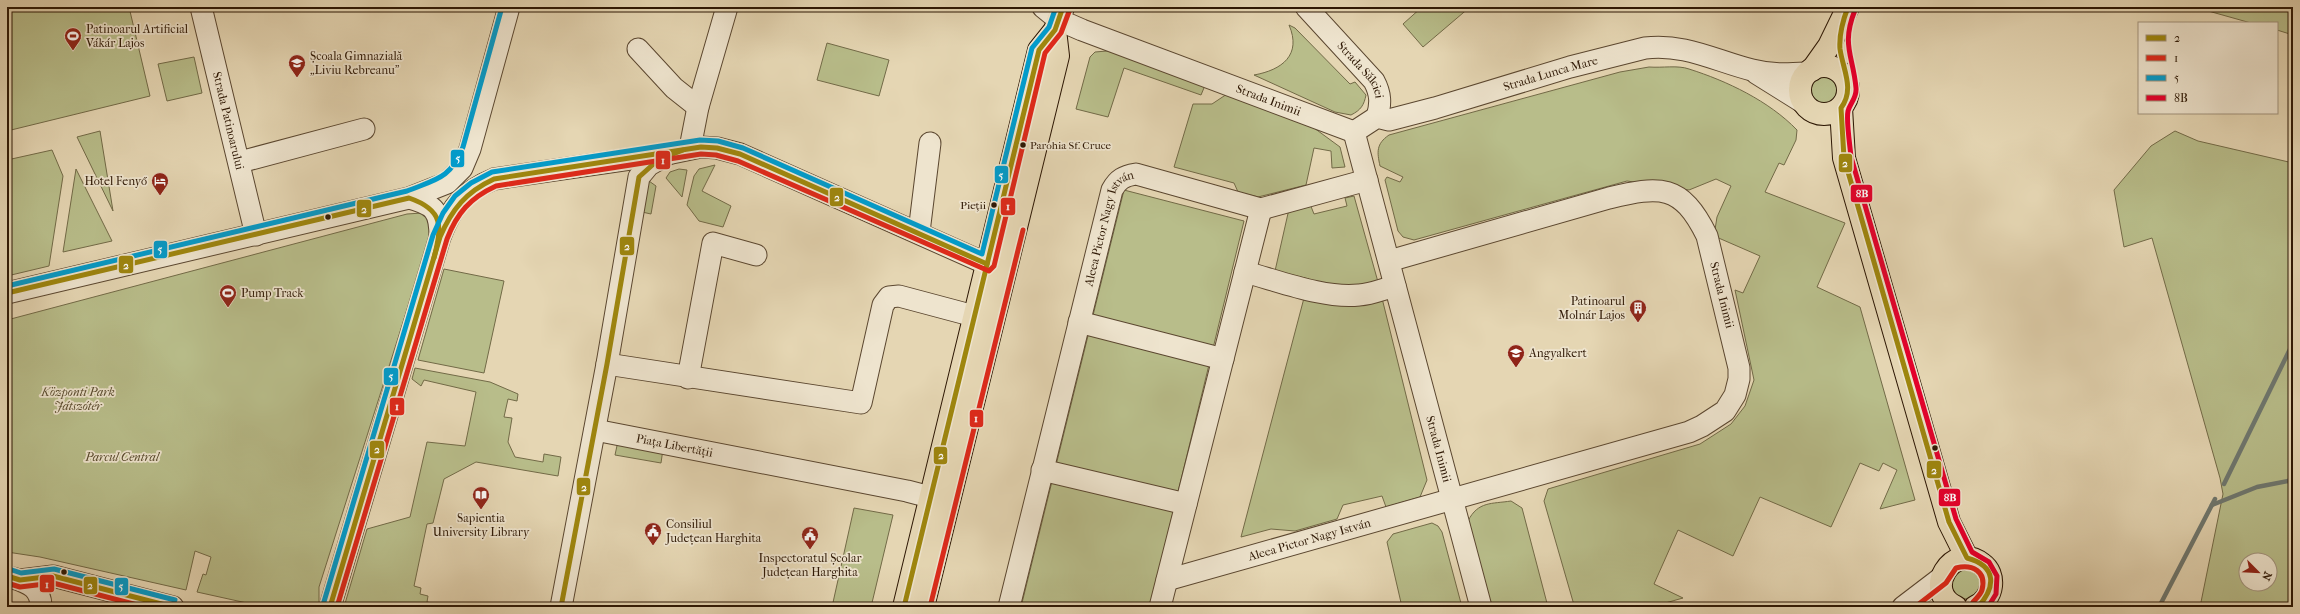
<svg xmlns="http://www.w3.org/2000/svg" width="2300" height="614" viewBox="0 0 2300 614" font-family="'IM FELL French Canon',serif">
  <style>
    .green { fill: #b8bd8a; stroke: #726a47; fill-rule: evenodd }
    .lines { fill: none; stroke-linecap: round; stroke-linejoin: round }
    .stream { stroke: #6e776f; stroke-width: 4.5 }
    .minor-casing { stroke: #5b4730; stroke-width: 23 }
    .major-casing { stroke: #2d1704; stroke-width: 24 }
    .minor { stroke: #eee4ce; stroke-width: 21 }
    .major { stroke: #e5d6b3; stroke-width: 22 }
    .bus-1-casing { stroke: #eee4ce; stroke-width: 8 }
    .bus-2-casing { stroke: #eee4ce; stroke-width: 8 }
    .bus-3-casing { stroke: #eee4ce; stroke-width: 8 }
    .bus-4-casing { stroke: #eee4ce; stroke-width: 8 }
    .bus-1 { stroke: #9e860e; stroke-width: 5 }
    .bus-2 { stroke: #dd2a1b; stroke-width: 5 }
    .bus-3 { stroke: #039bca; stroke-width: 5 }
    .bus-4 { stroke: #e4002b; stroke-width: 5 }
    .bus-dot { fill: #2d1704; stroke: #eee4ce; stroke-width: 1.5 }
    .labels { text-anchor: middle; stroke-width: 3.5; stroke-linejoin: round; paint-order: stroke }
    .bus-label { font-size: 11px; fill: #2d1704; stroke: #eee4ce; text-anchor: start }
    .poi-label { font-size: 12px; fill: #2d1704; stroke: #eee4ce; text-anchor: start }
    .street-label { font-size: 12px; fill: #2d1704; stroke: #eee4ce }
    .park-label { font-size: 12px; font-style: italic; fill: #57492c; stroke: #eee4ce }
    .line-badge { stroke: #eee4ce; stroke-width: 1.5 }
    .badge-label { font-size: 11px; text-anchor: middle; font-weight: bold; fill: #fff }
  </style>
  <rect width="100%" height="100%" fill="#e5d6b3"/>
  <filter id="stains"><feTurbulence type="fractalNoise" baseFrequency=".005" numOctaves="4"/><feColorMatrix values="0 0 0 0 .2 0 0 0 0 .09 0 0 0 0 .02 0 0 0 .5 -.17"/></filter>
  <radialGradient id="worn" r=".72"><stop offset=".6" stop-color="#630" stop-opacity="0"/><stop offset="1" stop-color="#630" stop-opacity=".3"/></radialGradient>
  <g class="green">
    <polygon points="7,7 129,7 150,96 7,131"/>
    <polygon points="1422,7 1470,7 1423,47 1403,24"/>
    <polygon points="2194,7 2293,7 2293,35 2277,30 2277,23 2251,23"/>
    <path d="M1289,25L1295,28L1350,84L1355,82L1366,95C1364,105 1361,110 1351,115L1335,112L1254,75C1282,70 1302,55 1289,25Z"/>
    <polygon points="827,43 889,60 879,96 817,80"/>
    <polygon points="1107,51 1119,54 1206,83 1201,95 1124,68 1108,117 1076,109 1090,57 1095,52"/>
    <polygon points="194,57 202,93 167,101 158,64"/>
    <path d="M1649,67C1662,68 1678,65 1689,69C1727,81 1769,101 1797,130L1796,140L1784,165L1779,163L1765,192L1845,223L1817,287L1860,307L1915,500L1880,509L1897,470L1883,463L1879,471L1860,463L1831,527L1760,497L1733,556L1678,530L1654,584L1683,598L1651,607H1570L1574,605L1544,501L1548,489L1700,444L1731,424L1745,406L1754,380L1735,290L1743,293L1760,256L1714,236L1717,217L1731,186L1716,179L1689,190L1627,181L1414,240L1403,237L1398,231L1385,180L1387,177L1400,182L1403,177L1380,166C1377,152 1376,144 1389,135L1620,72Z"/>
    <circle cx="1825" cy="90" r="16"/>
    <polygon points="1227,94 1310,125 1340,147 1345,167 1332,168 1331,151 1314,148 1306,185 1258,197 1238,192 1234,183 1174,167 1193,104 1212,104"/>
    <polygon points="100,131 113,211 77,137"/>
    <path d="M2175,131L2198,141L2293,163V607H2200L2223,494L2220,478L2152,238L2124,247L2114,190L2151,146ZM2246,560H2270V584H2246Z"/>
    <polygon points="52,150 63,176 49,266 7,276 7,160"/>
    <polygon points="715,165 702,191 731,206 723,227 699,221 687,205 694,176 699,169"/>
    <polygon points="76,169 112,241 63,252"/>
    <polygon points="679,169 687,170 682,197 666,178 670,172"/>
    <polygon points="649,181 656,186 651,214 642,212"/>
    <polygon points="1124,190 1244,221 1150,607 1021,607"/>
    <polygon points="1354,196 1378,282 1427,480 1420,497 1386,507 1382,496 1343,505 1337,519 1295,531 1271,529 1241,537 1309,279 1275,271 1289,209 1310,204 1314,214 1347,206 1345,198"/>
    <polygon points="422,213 430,218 432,231 319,587 319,603 314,607 265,607 197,592 203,574 206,575 211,557 195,551 186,590 40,557 7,552 7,320 407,214"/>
    <polygon points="444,269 504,281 484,373 418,360"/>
    <polygon points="415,368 490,382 518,394 517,401 508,399 504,417 512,418 508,442 515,457 543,462 544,454 561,457 558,476 476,462 444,479 433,523 427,524 414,586 421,588 420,594 428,596 427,602 438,604 437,607 344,607 367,529 410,517 427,442 465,446 476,392 424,380 421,386 412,379"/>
    <polygon points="618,441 663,449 661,463 615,455"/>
    <path d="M1511,501L1522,508L1548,607H1488L1468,521C1478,501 1492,504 1511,501Z"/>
    <polygon points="854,508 893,515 871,607 832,607"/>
    <polygon points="1432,523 1438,526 1442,532 1462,607 1402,607 1387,542 1393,534"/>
    <circle cx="1966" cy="584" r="15"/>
  </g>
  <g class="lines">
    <g class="stream">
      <polyline points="2224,484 2293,343"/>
      <polyline points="2212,505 2257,487 2293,480"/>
      <polyline points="2159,607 2215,499"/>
    </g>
    <g class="minor-casing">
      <g id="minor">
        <path id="s1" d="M201,7L256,235"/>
        <path id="s2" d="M1043,7L1059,20L1082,30L1354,132"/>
        <path id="s3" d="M1306,7L1374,81C1381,94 1381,104 1377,117"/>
        <polyline points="638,49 674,88 698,107"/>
        <polyline points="1756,73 1804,103"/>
        <path id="s4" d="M1354,132L1481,607"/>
        <path id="s5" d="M1354,132L1377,117L1389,120L1435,108L1570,67L1645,48C1684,43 1716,61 1752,70C1771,75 1788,74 1807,73"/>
        <polyline points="690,148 698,107 727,7"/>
        <polyline points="240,162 364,129"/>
        <path d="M409,198C434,205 440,210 440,237"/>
        <polyline points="919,232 930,143"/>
        <path d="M1245,272C1279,281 1325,299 1359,295C1372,294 1383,289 1395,286"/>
        <polyline points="7,293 409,198 447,183 462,168 470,149 509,7"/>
        <polyline points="1079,322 1223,359"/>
        <polyline points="607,364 861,403 883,305 889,297 899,296 974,316"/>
        <polyline points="688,378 713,243 756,255"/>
        <path id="s6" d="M595,430L907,491L930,497L936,514"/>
        <polyline points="1042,470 1186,504"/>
        <path d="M13,578C29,583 41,588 41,607"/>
        <polyline points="20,580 53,576 173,607"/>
        <path id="s7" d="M1167,580L1689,432L1702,426L1725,411L1735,395L1739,379V368L1707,236C1681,183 1660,186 1609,198L1389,261"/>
        <path d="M330,607L440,237C452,206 463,192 494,179L672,153L701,147L717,148L740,154L987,264"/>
        <polyline points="561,607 607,364 639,177 649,165 665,156"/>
        <path id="s8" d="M1009,607L1112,190C1118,179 1124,176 1136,174L1261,209L1367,180"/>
        <polyline points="1160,607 1261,209"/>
        <polyline points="1903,607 1941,578"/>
      </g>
    </g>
    <g class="major-casing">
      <g id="major">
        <circle cx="1824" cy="90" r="24"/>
        <polyline points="1812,70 1829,46 1848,7"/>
        <polyline points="1841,108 1844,158 1949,522 1967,558"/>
        <polyline points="904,607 1039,50 1055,30 1063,7"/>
        <polyline points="923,607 1058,56 1055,30"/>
        <path d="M1956,607C1922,592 1952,541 1982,564C1989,569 1992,577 1991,586C1990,595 1984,603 1975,607"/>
      </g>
    </g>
    <use href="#minor" class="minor"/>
    <use href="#major" class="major"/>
    <g class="bus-1-casing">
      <g id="bus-1">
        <path d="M1848,7C1843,20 1839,36 1840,49C1843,70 1855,89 1841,108L1844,158L1949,522L1967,558C1997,566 1996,587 1978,607"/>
        <path d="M7,293L409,198C444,210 442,226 434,258"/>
        <polyline points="7,576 20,580 53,576 173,607"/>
        <path d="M330,607L440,237C452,209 466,192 494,179L701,147L717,148L740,154L987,264"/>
        <polyline points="561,607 607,364 639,177 658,160 683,150"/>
        <polyline points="904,607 1039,50 1055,30 1063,7"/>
      </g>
    </g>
    <g class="bus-2-casing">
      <g id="bus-2">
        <polyline points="7,583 20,587 53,583 145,607"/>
        <path d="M337,607L447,239C457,213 470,198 496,186L701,154L716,155L738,161L989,271L994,266L1045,53L1061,33L1070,9"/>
        <polyline points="930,607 1023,230"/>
        <path d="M1915,607L1946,583L1956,568C1972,564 1987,571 1982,590C1981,594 1976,599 1973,602"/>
      </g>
    </g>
    <g class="bus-3-casing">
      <g id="bus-3">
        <path d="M7,286L407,191C437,179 450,179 463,147L502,7"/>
        <polyline points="9,569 21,573 54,569 175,600"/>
        <polyline points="323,605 433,235 443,213 455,196 471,183 492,172 700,140 718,141 743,148 982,254 1032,48 1049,27 1056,7"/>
      </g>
    </g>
    <g class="bus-4-casing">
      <path id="bus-4" d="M1855,10C1841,45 1853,55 1856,88C1857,98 1850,103 1848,111C1846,121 1850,145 1851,157L1956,519L1972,552L1989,562L1997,576L1996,594L1988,607"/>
    </g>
    <use href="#bus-1" class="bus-1"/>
    <use href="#bus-2" class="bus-2"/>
    <use href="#bus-3" class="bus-3"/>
    <use href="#bus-4" class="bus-4"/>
  </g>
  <defs>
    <g id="stadium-pin" transform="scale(0.9)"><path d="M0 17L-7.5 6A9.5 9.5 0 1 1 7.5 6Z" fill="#8f2418" stroke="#eee4ce"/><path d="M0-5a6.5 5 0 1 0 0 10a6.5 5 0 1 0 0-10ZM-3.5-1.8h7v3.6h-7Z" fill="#fff"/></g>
    <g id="school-pin" transform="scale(0.9)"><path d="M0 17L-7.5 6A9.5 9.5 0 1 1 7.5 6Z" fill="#8f2418" stroke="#eee4ce"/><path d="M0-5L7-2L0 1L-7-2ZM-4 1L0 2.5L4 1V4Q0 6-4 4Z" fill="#fff"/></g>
    <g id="hotel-pin" transform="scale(0.9)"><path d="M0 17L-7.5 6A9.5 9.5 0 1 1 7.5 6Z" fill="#8f2418" stroke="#eee4ce"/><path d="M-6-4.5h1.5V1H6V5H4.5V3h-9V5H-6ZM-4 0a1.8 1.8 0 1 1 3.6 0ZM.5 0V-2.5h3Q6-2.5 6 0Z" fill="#fff"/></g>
    <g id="building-pin" transform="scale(0.9)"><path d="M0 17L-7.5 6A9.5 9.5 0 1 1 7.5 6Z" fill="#8f2418" stroke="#eee4ce"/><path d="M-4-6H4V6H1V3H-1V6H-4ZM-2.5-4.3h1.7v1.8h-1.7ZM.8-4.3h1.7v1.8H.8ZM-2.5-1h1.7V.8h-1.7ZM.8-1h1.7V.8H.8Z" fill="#fff"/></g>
    <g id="library-pin" transform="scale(0.9)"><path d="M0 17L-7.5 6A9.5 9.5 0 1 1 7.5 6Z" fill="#8f2418" stroke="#eee4ce"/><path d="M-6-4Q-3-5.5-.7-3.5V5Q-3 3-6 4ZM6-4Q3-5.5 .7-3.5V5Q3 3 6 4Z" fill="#fff"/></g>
    <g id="civic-pin" transform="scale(0.9)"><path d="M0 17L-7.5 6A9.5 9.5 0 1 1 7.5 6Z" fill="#8f2418" stroke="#eee4ce"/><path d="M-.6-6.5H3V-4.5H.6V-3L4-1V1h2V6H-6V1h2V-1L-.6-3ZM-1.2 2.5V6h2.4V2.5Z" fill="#fff"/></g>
  </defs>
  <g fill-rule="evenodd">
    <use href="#stadium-pin" x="73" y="36"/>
    <use href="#school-pin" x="297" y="63"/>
    <use href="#hotel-pin" x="160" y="181"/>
    <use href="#stadium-pin" x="228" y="293"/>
    <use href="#building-pin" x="1638" y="308"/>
    <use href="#school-pin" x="1516" y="353"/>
    <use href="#library-pin" x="481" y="495"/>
    <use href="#civic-pin" x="653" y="531"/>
    <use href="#civic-pin" x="810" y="535"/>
  </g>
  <g class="bus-dot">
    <circle cx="1023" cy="145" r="3.5"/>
    <circle cx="994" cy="205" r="3.5"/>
    <circle cx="328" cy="217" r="3.5"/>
    <circle cx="1935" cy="448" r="3.5"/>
    <circle cx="64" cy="572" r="3.5"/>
  </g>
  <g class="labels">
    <g class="bus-label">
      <text x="1030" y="149">Parohia Sf. Cruce</text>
      <text x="986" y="209" text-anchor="end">Pieții</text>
    </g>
    <g class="poi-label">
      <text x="86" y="33">Patinoarul Artificial<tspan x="86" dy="14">Vákár Lajos</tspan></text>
      <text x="310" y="60">Școala Gimnazială<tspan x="310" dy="14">„Liviu Rebreanu”</tspan></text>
      <text x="147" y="185" text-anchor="end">Hotel Fenyő</text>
      <text x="241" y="297">Pump Track</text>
      <text x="1625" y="305" text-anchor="end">Patinoarul<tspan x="1625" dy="14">Molnár Lajos</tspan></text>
      <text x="1529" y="357">Angyalkert</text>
      <text x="481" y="522" text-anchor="middle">Sapientia<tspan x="481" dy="14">University Library</tspan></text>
      <text x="666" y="528">Consiliul<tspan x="666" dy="14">Județean Harghita</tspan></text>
      <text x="810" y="562" text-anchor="middle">Inspectoratul Școlar<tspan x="810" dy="14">Județean Harghita</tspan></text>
    </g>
    <g class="street-label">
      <text dy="4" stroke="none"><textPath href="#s3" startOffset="84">Strada Sălciei</textPath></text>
      <text dy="4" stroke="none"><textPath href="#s5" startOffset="208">Strada Lunca Mare</textPath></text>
      <text dy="4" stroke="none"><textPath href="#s2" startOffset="245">Strada Inimii</textPath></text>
      <text dy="4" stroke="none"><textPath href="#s1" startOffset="117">Strada Patinoarului</textPath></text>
      <text dy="4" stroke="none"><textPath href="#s8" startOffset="394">Aleea Pictor Nagy István</textPath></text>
      <text transform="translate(1722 295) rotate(76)" y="4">Strada Inimii</text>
      <text dy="4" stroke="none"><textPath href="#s6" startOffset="81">Piața Libertății</textPath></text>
      <text dy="4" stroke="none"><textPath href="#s4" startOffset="328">Strada Inimii</textPath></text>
      <text dy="4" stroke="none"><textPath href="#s7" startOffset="148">Aleea Pictor Nagy István</textPath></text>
    </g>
    <g class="park-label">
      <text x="78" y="396">Központi Park<tspan x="78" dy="14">Játszótér</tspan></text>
      <text x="122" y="461">Parcul Central</text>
    </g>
  </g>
  <g class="line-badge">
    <rect x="450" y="149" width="15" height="19" rx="4" fill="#039bca"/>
    <rect x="655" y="150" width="16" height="20" rx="4" fill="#dd2a1b"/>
    <rect x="1838" y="153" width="15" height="20" rx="4" fill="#9e860e"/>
    <rect x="994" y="165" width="15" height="19" rx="4" fill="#039bca"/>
    <rect x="1850" y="184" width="23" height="19" rx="4" fill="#e4002b"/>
    <rect x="829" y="187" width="15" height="20" rx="4" fill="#9e860e"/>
    <rect x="1000" y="197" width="16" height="19" rx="4" fill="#dd2a1b"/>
    <rect x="356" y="199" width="16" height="19" rx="4" fill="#9e860e"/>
    <rect x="619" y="236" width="16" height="20" rx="4" fill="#9e860e"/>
    <rect x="153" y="240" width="15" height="19" rx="4" fill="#039bca"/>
    <rect x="118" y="255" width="16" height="19" rx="4" fill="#9e860e"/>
    <rect x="383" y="367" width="16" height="19" rx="4" fill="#039bca"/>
    <rect x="389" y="397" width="16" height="19" rx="4" fill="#dd2a1b"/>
    <rect x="969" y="409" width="15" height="19" rx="4" fill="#dd2a1b"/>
    <rect x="369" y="440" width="16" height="19" rx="4" fill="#9e860e"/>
    <rect x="933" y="446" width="15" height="19" rx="4" fill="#9e860e"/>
    <rect x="1926" y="460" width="16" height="19" rx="4" fill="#9e860e"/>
    <rect x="576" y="477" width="15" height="19" rx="4" fill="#9e860e"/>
    <rect x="1938" y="488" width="23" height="19" rx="4" fill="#e4002b"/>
    <rect x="39" y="574" width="16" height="19" rx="4" fill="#dd2a1b"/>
    <rect x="83" y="576" width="15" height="19" rx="4" fill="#9e860e"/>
    <rect x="114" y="577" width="15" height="19" rx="4" fill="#039bca"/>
  </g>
  <g class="badge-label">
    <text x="458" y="162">5</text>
    <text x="663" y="164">1</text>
    <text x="1845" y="167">2</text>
    <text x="1001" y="179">5</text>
    <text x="1862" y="197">8B</text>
    <text x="837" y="201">2</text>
    <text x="1008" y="210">1</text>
    <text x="364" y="213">2</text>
    <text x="627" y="250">2</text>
    <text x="160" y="253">5</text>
    <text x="126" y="269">2</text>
    <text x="391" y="380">5</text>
    <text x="397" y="410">1</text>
    <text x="976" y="422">1</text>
    <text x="377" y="453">2</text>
    <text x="941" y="459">2</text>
    <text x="1934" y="474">2</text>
    <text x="584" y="491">2</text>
    <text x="1950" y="501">8B</text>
    <text x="47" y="588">1</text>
    <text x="90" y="589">2</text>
    <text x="121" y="590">5</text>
  </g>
  <rect width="2300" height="614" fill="none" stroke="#e5d6b3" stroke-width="24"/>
  <rect x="8" y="8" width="2284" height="598" fill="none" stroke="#2d1704" stroke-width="2"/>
  <rect x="12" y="12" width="2276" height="590" fill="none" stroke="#2d1704"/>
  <rect x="2138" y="22" width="140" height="92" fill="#eee4ce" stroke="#a1927d"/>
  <rect x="2146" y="35" width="20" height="6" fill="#9e860e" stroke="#a1927d"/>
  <text x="2174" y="42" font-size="12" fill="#2d1704">2</text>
  <rect x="2146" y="55" width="20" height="6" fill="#dd2a1b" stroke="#a1927d"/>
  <text x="2174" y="62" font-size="12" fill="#2d1704">1</text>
  <rect x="2146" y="75" width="20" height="6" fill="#039bca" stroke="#a1927d"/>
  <text x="2174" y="82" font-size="12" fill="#2d1704">5</text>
  <rect x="2146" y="95" width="20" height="6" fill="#e4002b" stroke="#a1927d"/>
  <text x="2174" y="102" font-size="12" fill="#2d1704">8B</text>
  <g transform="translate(2258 572) rotate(114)"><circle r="19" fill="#eee4ce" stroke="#a1927d"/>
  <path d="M0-3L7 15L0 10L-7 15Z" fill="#8f2418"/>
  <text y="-6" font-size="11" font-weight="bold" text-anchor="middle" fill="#2d1704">N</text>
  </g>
  <rect width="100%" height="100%" filter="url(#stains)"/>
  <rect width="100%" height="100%" fill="url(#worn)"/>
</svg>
